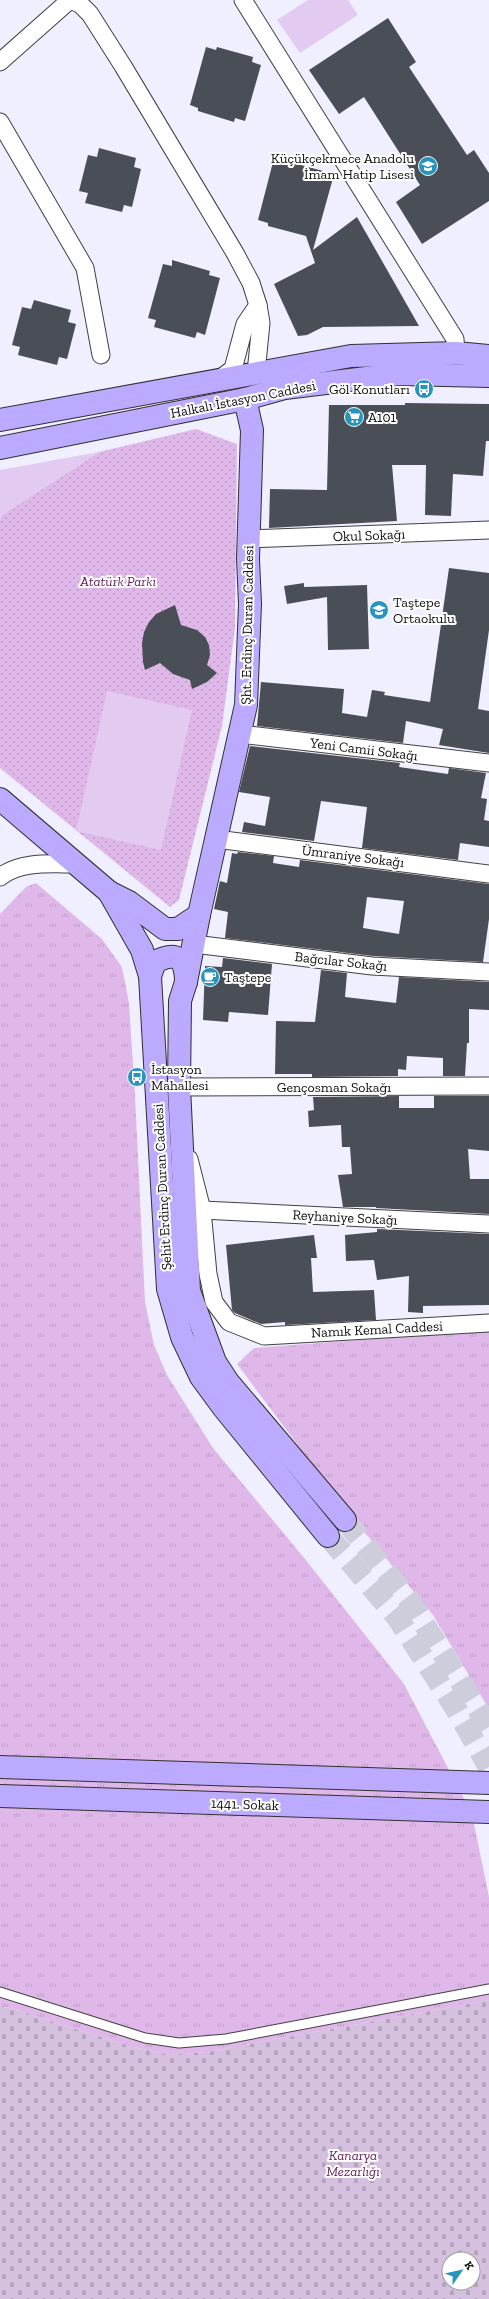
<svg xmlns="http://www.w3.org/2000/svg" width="489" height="2299" viewBox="0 0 489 2299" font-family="'Zilla Slab',serif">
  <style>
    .grass { fill: url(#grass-tufts) }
    .cemetery { fill: url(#cemetery-stones); fill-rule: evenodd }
    .park { fill: url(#park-dots) }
    .pitch { fill: #e3caf0 }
    .building { fill: #4a4e56; fill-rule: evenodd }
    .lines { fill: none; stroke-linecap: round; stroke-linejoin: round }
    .secondary-tunnel { stroke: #cecddb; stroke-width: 22; stroke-dasharray: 22 11; stroke-linecap: butt }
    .lane-casing { stroke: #414141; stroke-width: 11 }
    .street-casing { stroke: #414141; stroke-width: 19 }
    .secondary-casing { stroke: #303030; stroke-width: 24 }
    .lane { stroke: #fff; stroke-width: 9 }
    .street { stroke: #fff; stroke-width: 17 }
    .secondary { stroke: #bcaafe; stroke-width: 22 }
    .labels { text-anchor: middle; stroke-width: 4; stroke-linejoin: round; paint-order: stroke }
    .poi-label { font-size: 14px; fill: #0e0e0e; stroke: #fff; text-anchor: start }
    .street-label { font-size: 14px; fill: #0e0e0e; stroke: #fff }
    .park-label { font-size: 14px; font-style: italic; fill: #651e5d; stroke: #fff }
  </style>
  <defs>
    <pattern id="grass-tufts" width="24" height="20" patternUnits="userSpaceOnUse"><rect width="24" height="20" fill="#dfb8e9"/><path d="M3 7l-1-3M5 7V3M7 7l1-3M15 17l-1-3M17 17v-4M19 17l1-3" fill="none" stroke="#be9dc7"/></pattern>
    <pattern id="cemetery-stones" width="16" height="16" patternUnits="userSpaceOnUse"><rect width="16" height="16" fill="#d5c0e0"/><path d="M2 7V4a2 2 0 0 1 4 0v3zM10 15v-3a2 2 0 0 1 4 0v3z" fill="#b6a4bf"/></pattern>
    <pattern id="park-dots" width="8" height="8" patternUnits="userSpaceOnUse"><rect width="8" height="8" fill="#dfb8e9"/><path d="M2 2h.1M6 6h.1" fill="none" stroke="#be9dc7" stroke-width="1.8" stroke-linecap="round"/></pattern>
  </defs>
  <rect width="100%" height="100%" fill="#f0efff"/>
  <g class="grass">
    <polygon points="36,883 102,939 122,967 129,1003 135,1095 145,1302 154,1345 167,1375 213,1448 305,1559 404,1684 472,1814 489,1897 489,2000 207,2052 170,2055 129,2046 0,2005 0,914 26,887"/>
    <polygon points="489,1330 489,1709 433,1615 351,1516 237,1364 254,1348"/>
  </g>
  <path class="cemetery" d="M489,2000V2299H0V2005L129,2046L170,2055L207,2052ZM449,2259H473V2283H449Z"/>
  <polygon class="park" points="196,429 237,444 235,628 222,726 179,900 170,907 0,768 0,521 2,515 99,452"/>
  <g class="pitch">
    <polygon points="308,0 348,0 358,15 300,53 277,20"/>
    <polygon points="99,452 2,515 0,521 0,470"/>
    <polygon points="107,691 192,710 161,850 76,831"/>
  </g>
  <g class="building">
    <polygon points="388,18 416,62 409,67 467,155 474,150 489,173 489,201 422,244 396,202 420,185 364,97 339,114 309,70"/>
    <polygon points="206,47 216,50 217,47 253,57 252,62 261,65 245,121 235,118 234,122 198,111 198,108 190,105"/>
    <polygon points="99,148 136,158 134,167 141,169 132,207 124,205 122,212 85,203 88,193 79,191 88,155 97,157"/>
    <polygon points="286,161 323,171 322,175 333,178 313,250 357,217 419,326 323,327 307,335 298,336 274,284 315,263 306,236 268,226 268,223 258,220 273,162 285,165"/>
    <polygon points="172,260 210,271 209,275 220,278 205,335 197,332 195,338 154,327 156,320 148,318 163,264 172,266"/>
    <polygon points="34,300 71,310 68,322 76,324 67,359 59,357 57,365 18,355 20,347 12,345 22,307 31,309"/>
    <polygon points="405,403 489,404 489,441 486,441 483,476 453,474 451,516 425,515 426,465 392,465 397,521 269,528 270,489 327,490 329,405 405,405"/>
    <polygon points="449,568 489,573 489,630 478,709 489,711 489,753 439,745 443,729 406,721 403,743 257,726 261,682 344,689 342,713 367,717 372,690 385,692 384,695 430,702"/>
    <polygon points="304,583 304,587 367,585 369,649 328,650 327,597 287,604 284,586"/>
    <polygon points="175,605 181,625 197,630 205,637 209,645 210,655 207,665 217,673 207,682 192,689 190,680 173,674 160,663 145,670 143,662 142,643 144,632 149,622 156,614"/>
    <polygon points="250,746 400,763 399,767 448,774 449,768 486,773 481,798 487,799 484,820 489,821 489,847 460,843 458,860 362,848 367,807 321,801 314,841 242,832 244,822 265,826 270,797 239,792"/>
    <path d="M238,852L274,856L273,863L299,867L300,860L489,884V919L483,962L373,956L225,938L228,912L214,909L220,881L227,883L232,853L237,854ZM367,897L404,901L399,934L363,928Z"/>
    <polygon points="223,958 272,964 268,1015 229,1012 228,1022 203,1020 205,966 222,967"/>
    <polygon points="321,970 347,973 345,997 396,1003 399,977 489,982 489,1010 469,1009 469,1043 467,1043 465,1076 443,1076 443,1058 407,1056 406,1070 398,1069 398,1076 312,1077 312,1074 275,1074 276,1021 315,1022"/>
    <polygon points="399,1096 399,1108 434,1108 434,1096 489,1096 489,1151 468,1149 470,1179 489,1179 489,1214 376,1208 376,1207 343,1207 338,1175 352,1174 350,1147 342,1147 341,1125 309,1127 308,1111 314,1110 313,1097"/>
    <polygon points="377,1229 489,1234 489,1305 423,1306 423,1313 408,1312 409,1276 377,1280 374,1260 346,1261 345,1235 377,1232"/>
    <polygon points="314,1235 317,1258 311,1258 313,1292 374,1290 376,1320 285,1325 285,1322 261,1324 235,1313 232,1310 226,1245"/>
  </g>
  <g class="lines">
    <g class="secondary-tunnel">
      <polyline points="345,1520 409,1600 489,1727"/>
      <polyline points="328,1536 397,1617 456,1709 489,1767"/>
    </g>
    <g class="lane-casing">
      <polyline id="lane" points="0,1992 145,2038 179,2043 226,2039 489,1989"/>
    </g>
    <g class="street-casing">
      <g id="street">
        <polyline points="243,0 455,339 456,353"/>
        <polyline points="0,62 70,0 80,4 90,14 123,66 235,253 251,283 258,305"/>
        <polyline points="0,122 85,268 101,355"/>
        <polyline points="218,380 233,369 245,324 258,305 261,323 256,373"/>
        <polyline points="249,539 489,530"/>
        <polyline points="240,734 489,763"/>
        <polyline points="216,839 489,874"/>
        <path d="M0,877C20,861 50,864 74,864"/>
        <polyline points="194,944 372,966 489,972"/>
        <polyline points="179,1087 489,1086"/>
        <polyline points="189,1159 202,1210 208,1274 214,1302 229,1322 264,1336 489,1323"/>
        <polyline points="202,1210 489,1224"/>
      </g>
    </g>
    <g class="secondary-casing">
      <g id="secondary">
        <polyline points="245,399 252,430 248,559 250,604 246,705 199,915 186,982 180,1001 179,1087 189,1291 215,1362 228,1382 345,1520"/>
        <polyline points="0,420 351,356 456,353 489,356"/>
        <polyline points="0,448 245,399 285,388 399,374 489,376"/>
        <polyline points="0,799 109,892 142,950 150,976 168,1289 182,1337 201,1377 223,1407 328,1536"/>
        <polyline points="109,892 129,902 165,929 178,929 199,915"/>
        <path d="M150,976L155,962C177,950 186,959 186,982"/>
        <polyline points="0,1767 489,1783"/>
        <polyline points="0,1796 489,1812"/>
      </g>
    </g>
    <use href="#lane" class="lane"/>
    <use href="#street" class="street"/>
    <use href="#secondary" class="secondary"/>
  </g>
  <defs>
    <g id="school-disc" transform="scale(1)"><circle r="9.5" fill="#2794bd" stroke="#fff"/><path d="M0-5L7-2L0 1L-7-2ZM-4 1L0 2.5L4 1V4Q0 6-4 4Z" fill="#fff"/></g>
    <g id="bus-disc" transform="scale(1)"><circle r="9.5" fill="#2794bd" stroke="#fff"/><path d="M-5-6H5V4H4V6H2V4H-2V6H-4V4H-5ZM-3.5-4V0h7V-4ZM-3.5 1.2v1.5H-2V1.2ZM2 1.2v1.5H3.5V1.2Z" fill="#fff"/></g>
    <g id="supermarket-disc" transform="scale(1)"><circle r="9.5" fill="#2794bd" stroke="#fff"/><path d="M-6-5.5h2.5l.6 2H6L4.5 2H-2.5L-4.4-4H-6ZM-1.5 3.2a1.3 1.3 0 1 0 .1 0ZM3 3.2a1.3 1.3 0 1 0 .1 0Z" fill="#fff"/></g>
    <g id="cafe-disc" transform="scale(1)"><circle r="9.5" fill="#2794bd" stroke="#fff"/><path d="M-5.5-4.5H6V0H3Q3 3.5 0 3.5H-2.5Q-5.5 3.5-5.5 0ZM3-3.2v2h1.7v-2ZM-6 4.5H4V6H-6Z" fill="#fff"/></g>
  </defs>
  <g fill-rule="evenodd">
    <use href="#school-disc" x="428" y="166"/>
    <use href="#bus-disc" x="424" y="389"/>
    <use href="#supermarket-disc" x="354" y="417"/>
    <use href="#school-disc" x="379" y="610"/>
    <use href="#cafe-disc" x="210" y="977"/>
    <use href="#bus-disc" x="137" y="1077"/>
  </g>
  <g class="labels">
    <g class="poi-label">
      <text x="414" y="163" text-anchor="end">Küçükçekmece Anadolu<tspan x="414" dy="16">İmam Hatip Lisesi</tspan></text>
      <text x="410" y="394" text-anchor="end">Göl Konutları</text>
      <text x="368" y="422">A101</text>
      <text x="393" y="607">Taştepe<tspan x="393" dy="16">Ortaokulu</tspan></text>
      <text x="224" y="982">Taştepe</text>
      <text x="151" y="1074">İstasyon<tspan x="151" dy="16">Mahallesi</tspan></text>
    </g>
    <g class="street-label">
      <text transform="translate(243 399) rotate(-11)" y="5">Halkalı İstasyon Caddesi</text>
      <text transform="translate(369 535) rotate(-2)" y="5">Okul Sokağı</text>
      <text transform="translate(247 625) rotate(-89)" y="5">Şht. Erdinç Duran Caddesi</text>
      <text transform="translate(364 749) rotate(7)" y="5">Yeni Camii Sokağı</text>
      <text transform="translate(353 856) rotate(7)" y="5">Ümraniye Sokağı</text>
      <text transform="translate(341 961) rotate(6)" y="5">Bağcılar Sokağı</text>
      <text x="334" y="1092">Gençosman Sokağı</text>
      <text transform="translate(162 1187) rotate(-93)" y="5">Şehit Erdinç Duran Caddesi</text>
      <text transform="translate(345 1217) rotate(3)" y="5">Reyhaniye Sokağı</text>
      <text transform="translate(377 1329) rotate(-3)" y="5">Namık Kemal Caddesi</text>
      <text transform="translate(245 1804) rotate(2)" y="5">1441. Sokak</text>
    </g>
    <g class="park-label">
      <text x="118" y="586">Atatürk Parkı</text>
      <text x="353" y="2160">Kanarya<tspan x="353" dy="16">Mezarlığı</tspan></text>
    </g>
  </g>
  <g transform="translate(461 2271) rotate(56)"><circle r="19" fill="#ffffff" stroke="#9f9f9f"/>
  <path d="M0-3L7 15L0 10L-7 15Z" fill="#2794bd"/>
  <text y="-6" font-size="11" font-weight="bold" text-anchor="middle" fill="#0e0e0e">K</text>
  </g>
</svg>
